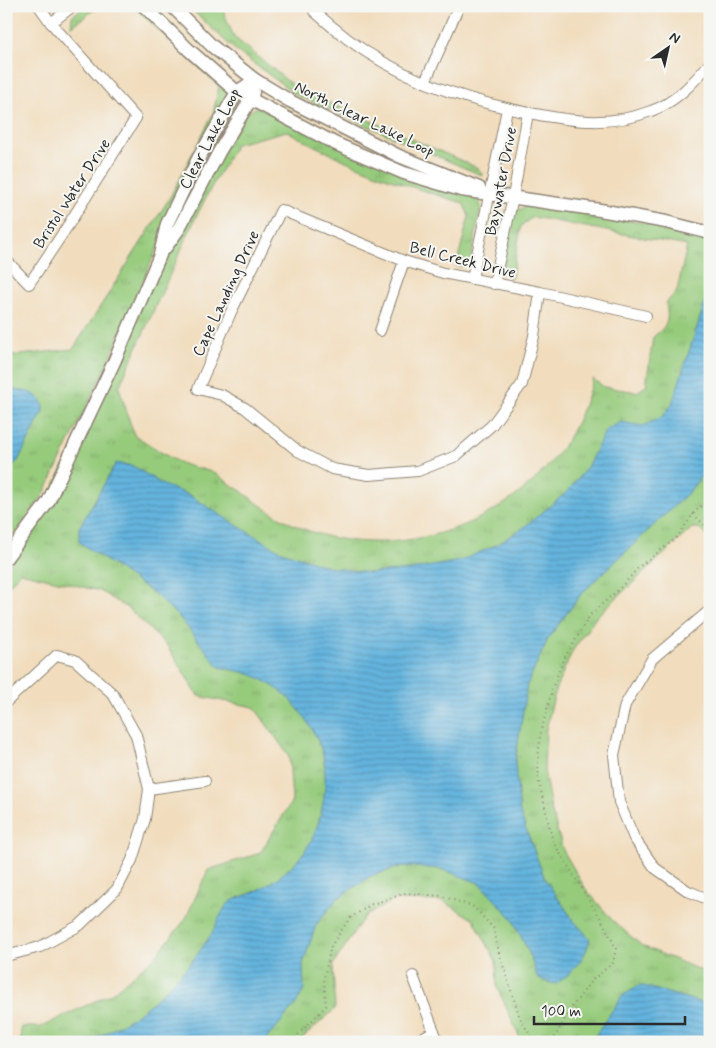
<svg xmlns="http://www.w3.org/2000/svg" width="716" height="1048" viewBox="0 0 716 1048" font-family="Mynerve,sans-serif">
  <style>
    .grass { fill: url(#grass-tufts); stroke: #607b54 }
    .water { fill: url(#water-rules); stroke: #487084 }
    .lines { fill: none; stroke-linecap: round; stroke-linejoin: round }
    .minor-casing { stroke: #8e8474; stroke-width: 12 }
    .tertiary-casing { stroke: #8e8474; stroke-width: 15 }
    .path { stroke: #8e8474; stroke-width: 2; stroke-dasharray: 1 4; stroke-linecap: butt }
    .minor { stroke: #fff; stroke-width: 10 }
    .tertiary { stroke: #fff; stroke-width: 12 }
    .labels { text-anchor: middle; stroke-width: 4; stroke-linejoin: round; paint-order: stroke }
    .street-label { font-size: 16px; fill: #2b2b2b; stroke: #f6f6f2 }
  </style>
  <defs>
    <pattern id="grass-tufts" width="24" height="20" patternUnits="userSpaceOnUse" patternTransform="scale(1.25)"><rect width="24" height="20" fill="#96cb7c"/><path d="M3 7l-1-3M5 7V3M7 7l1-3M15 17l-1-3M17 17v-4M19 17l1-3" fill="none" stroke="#81ae6b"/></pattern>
    <pattern id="water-rules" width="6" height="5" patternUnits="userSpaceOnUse" patternTransform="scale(1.25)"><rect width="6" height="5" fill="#64b4de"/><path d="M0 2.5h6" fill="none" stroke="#5393b4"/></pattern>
  </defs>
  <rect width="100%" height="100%" fill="#f6f6f2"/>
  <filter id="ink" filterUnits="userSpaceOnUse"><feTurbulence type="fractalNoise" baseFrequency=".02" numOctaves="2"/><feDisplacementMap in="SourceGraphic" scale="10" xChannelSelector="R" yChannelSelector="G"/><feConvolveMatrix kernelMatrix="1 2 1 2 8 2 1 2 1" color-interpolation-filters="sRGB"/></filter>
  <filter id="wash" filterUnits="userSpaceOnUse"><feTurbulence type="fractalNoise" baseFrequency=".0096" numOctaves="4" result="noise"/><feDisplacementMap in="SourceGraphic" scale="20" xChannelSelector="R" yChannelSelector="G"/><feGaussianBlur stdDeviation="1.12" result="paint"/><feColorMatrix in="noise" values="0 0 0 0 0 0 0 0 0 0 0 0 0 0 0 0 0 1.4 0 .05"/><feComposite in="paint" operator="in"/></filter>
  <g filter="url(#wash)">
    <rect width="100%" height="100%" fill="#f1ddbe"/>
    <g class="grass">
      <polygon points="85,6 99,6 71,27 72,16"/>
      <polygon points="133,6 144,6 236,92 157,249 104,371 44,494 6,547 6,354 11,356 73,349 169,199 213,114 219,86"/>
      <polygon points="188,6 221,6 234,37 296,88 478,168 483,176 298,96 235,50"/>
      <path d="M257,107L478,199L481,206L471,259C468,266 464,267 456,266L469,216L463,203C399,184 345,164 287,131L236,144L212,186L196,217L119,387L134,435C150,444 166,457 183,464C193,468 206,469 216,474C224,479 232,486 241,491C262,507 284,522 309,531C399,562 508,526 562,448C577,427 585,403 593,379L604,387L637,392L646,386L653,337C668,325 669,322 666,303L677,291L687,246L533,217L521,226L512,278L502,272L513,212L530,205L662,226L710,239V508L705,514L704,522L710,527V539L699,528H692L597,616L573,650L556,688L546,729L544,770L551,809L563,850L585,888L612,920L642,946L710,974V1042H522L497,987L496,961L474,920L443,901L394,900L364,917L333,965L335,1009L298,1042H21V1027H41L110,994L153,959L185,920L208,870L260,853L292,801L289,756L254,707L198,696L168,647L130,610L100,591L20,572L6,589V570L33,530L163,262L219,156L247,113Z"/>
    </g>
    <g class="water">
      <path d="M710,287V465L689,492L582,593L548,639L527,685L515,763L520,813L545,879L574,921L590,939C586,958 572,973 556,984L538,979L529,953L512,918L479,883L441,869L403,866L371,876L337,899L316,925L303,964L304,990L296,1004L264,1042H84C138,1023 182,980 212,933C217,924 220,914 226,906C233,897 250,895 260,889C276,881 289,870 301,856C322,831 329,787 323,755C318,734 296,702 279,690C271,685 261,678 252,675C242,671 230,670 219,667L180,618L156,595L79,542V528L116,463L133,466L163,485L189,495L238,526L279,550L329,567L370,573L410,570L460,561L496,545L523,528L567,492L587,467L606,430L621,422L643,426L662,417L672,404Z"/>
      <path d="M6,389C24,392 34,388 44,406L42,414L18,461L9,468L6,467Z"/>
      <polygon points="640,985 710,1005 710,1042 591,1042 622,996"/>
    </g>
  </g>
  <g filter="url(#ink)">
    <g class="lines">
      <g class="minor-casing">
        <g id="minor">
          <path d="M314,11C325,21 337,31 349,40C403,80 470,102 535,114C576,122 612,126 651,111C675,103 694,82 710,63"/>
          <polyline points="51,23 73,6"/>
          <polyline points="425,82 459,6"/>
          <polyline points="6,260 29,284 67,227 136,118 51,23 39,6"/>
          <polyline points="472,279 507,109"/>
          <polyline points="494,284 513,197 528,113"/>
          <polyline points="540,292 534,336 522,384 492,425 456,456 418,471 369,475 332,469 298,451 245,408 222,395 198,389 231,312 281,210 404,261 443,273 540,292 646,316"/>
          <polyline points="380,331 404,261"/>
          <polyline points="710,610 652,659 625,705 614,755 619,802 634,838 655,868 688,891 710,900"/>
          <polyline points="6,702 57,655 75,660 113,694 136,735 149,789 145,819 132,860 117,889 80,925 40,947 6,956"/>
          <polyline points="149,789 205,781"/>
          <polyline points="413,976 438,1042"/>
          <polyline points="415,1042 434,1031"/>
        </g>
      </g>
      <g class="tertiary-casing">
        <g id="tertiary">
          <polyline points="144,6 189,50 237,92 336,144 404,173 461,190 600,210 666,222 710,233"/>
          <polyline points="172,6 212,46 255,80 290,101 399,156 479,188"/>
          <polyline points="165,248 178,230 219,152 251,99 253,92"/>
          <polyline points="6,558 48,502 114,362 160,255 167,224 198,159 237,92 255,80"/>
        </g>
      </g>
      <g class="path">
        <polyline points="693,514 710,530"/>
        <polyline points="291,1042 326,1006 324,978 331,946 350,918 372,904 406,893 442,896 474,907 494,929 499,953 520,1018 534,1042"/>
        <polyline points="552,1042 570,1010 591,981 613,963 616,948 601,919 553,842 539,782 538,762 540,736 553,686 564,659 590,615 620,588 640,566 669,544 678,536 693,514 710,498"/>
      </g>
      <use href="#minor" class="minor"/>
      <use href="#tertiary" class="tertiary"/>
    </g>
  </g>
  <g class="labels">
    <g class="street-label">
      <text transform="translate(365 118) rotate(26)" y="6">North Clear Lake Loop</text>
      <text transform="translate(209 138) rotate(-62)" y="6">Clear Lake Loop</text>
      <text transform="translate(500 181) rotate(-79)" y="6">Baywater Drive</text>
      <text transform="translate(71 193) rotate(-57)" y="6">Bristol Water Drive</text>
      <text transform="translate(463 259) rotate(14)" y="6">Bell Creek Drive</text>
      <text transform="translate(225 293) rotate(-65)" y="6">Cape Landing Drive</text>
    </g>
  </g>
  <rect width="716" height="1048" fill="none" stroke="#f6f6f2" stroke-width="25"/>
  <g transform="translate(668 48) rotate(34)" stroke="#f6f6f2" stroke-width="4" paint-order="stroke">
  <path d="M0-4L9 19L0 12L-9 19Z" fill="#2b2b2b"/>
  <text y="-8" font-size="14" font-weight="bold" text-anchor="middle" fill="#2b2b2b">N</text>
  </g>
  <path d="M534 1016v8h151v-8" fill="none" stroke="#2b2b2b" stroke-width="2.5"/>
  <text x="541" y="1016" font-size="15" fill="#2b2b2b" stroke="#f6f6f2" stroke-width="4" paint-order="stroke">100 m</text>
</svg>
